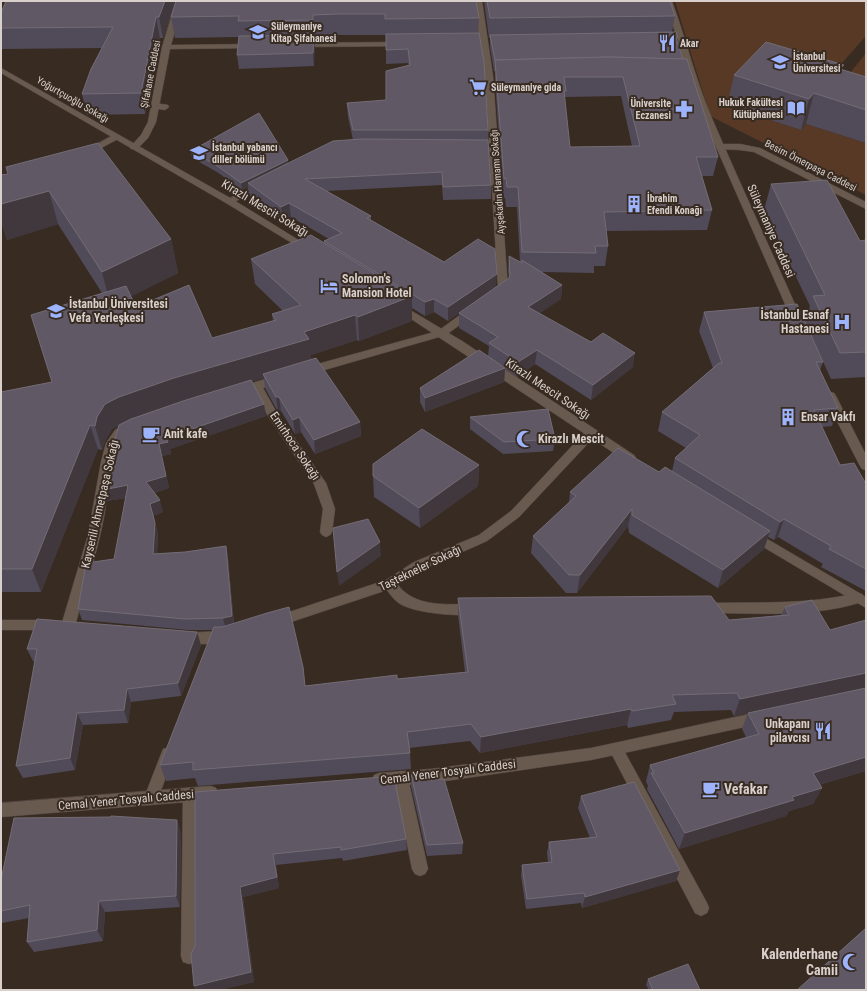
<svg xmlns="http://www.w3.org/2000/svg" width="867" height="991" viewBox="0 0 867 991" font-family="'Roboto Condensed',sans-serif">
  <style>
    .green { fill: #573925 }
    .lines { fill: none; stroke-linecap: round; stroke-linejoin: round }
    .lane-casing { stroke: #534841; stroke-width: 1 }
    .street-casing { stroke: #534841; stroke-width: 1 }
    .secondary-casing { stroke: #534841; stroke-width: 1 }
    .lane { fill: #695a50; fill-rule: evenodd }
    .street { fill: #695a50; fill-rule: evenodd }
    .secondary { fill: #695a50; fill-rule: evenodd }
    .wall { fill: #514b59; fill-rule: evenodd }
    .shaded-wall { fill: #41383e }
    .building { fill: #605965; stroke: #736c75; fill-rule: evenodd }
    .labels { text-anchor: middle; stroke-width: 4; stroke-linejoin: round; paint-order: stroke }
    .far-poi-label { font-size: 10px; font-weight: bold; fill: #d9d0cb; stroke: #382b22; text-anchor: start }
    .far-street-label { font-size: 10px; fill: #d9d0cb; stroke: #382b22 }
    .street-label { font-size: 12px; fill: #d9d0cb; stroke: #382b22 }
    .poi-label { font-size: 12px; font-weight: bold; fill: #d9d0cb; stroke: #382b22; text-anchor: start }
    .near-poi-label { font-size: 14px; font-weight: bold; fill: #d9d0cb; stroke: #382b22; text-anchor: start }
  </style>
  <rect width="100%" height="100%" fill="#382b22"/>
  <g class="green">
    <polygon points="675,1 866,1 866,36 818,90 728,106 801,130 806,124 866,143 866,195 710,116"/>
    <polygon points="866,53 866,84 846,78"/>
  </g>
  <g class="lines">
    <g class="lane-casing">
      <polygon id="lane" points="155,103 168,105 169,107 165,110 152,108 151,106"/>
    </g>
    <g class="street-casing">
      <g id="street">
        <polygon points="176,1 184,1 171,45 254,44 258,46 254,48 170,49 156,122 148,138 137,149 131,149 130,147 141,135 148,122 162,47"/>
        <polygon points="474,1 482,1 493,76 508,289 501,296 497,297 492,294 498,288 485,76"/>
        <polygon points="402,42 405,42 405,46 299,47 295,45 299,43"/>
        <polygon points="115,134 119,137 118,139 90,154 84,154 83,152"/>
        <polygon points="720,144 740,144 760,148 866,202 866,209 754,152 740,150 717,149 716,147"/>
        <polygon points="263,182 266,183 268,185 266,187 232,203 229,204 224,201"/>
        <polygon points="472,308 477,311 476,313 446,335 307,375 303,374 302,371 303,368 438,331 468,309"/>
        <polygon points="279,375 283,376 284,379 283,382 263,388 277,413 326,483 335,509 332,532 330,535 326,537 322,535 320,532 323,509 314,484 269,418 254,391 240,395 236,394 234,391 236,388"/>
        <path d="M129,422L133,423L135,426C131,432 123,434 119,440C108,459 108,500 103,522C96,557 84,592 75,626L73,630L68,631L63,630L61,626L88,535L101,462L106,443L115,430Z"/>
        <path d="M591,429L595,430L597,433L595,436L519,517L487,541L422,570L398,585C415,608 449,604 474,604L479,605L480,609L479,613C463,618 417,613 402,605C396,602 391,596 387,590L276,627L271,626L269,622L271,618L386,580L414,562L479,535L511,511L587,430Z"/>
        <path d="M857,593L862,594L863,598L862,602C812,618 756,613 705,613L700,612L699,608L700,604L705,603C756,602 807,605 857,593Z"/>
        <polygon points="1,620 51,620 56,621 58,625 56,629 51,630 1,630"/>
        <polygon points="226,631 231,633 233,637 231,641 226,643 182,645 177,643 175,639 177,635 182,633"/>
        <polygon points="616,743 621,745 707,903 709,908 707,913 701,916 695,913 611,753 609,749 611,745"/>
        <polygon points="168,748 173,749 175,754 156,803 151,805 146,803 144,798 163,749"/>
        <polygon points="401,771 406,773 408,778 428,869 425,874 420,876 415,874 412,869 394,778 396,773"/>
        <polygon points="190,788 195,790 197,795 197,956 195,962 189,964 183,962 181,956 183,795 185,790"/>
      </g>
    </g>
    <g class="secondary-casing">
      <g id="secondary">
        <path d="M664,1H672C686,39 695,78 711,116C740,184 772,252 802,320L801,322L797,323L792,320L702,115L687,75L678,40Z"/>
        <polygon points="1,68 232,199 313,249 311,251 305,251 226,203 1,73"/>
        <polygon points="400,304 462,341 634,455 636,458 634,461 630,462 626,461 396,309 395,307 396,305"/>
        <polygon points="830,392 834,393 836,396 866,455 866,470 862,469 860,466 824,396 826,393"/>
        <polygon points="752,530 866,597 866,608 748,538 746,535 748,532"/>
        <polygon points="759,712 764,714 766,718 764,722 759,724 591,760 431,783 379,787 374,785 372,780 374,775 379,773 431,769 591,748"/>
        <polygon points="211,786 216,788 218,793 216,798 211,800 1,817 1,803"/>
      </g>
    </g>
    <use href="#lane" class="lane"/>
    <use href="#street" class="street"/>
    <use href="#secondary" class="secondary"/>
  </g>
  <g class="wall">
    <polygon points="6,1 176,1 163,38 160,38 145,114 87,115 82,94 102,48 1,49 1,13"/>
    <path d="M176,1L479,18L478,33L488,130V140L491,185V199L443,200L442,185L327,191L371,216V220L444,262L496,287L509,278L508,270L509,256L520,262L517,207H506L505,198H503L495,79V71H494L490,46V38H489L484,1H670L675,16L672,32L678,38L677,41L718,157L713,176H702L712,210L707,230L606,231L608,246L605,266H594V273L542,272L562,285L561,299L539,313L633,367L591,400L535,364L517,377L505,369L504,382L425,412L420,402V388L488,356L489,346L459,328V313L448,321L434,312L425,316L412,308V321L359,341L357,340L311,355V360L360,422L361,436L315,454L301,432L295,434L281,411L278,412L265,388L264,378L252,381L266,416L170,449L171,454L162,456L169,488L154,493L163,512L153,516L158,534L157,554L185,552L226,546L228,558L234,623L306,686L397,679L465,672L458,615V598L729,620L781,615L785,607L830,630L866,620V771L819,785L822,788L813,804L789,811L786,816L679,849L647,789L648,786L646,781L650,765L746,737L742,729L748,713L734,716L731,710L674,712L671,720L628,728L627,725L480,753L470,741L409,748L410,753L411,769L198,786L195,778L166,781L160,765L213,630H188L82,620L78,609L114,559L126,498L107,501L127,421L112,429L105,441L102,450L98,449L41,592H1V392L52,382L102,293L58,224L7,240L1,221V175L8,174L171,239L178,273L131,296L136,307L212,338L273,321L272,314L283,311L255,284L251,259L324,242V241L329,239L291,217L283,221L250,196L248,187L242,190L217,172L192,158L191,151L288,160V163L353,140L348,117L347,103L386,100L409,66L408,63L386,64V35H340L315,36V41H314V66L239,69L237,55L239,37L175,38L171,17ZM621,96L632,146L570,147L565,100V97Z"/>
    <polygon points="843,70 866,77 866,143 806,124 801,130 727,106 734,75"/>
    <polygon points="771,184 860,241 866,240 866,377 831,379 805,322 810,306 764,210"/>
    <polygon points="704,312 823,362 820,370 838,408 832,426 822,427 840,465 866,484 866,591 821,567 823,564 778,537 774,540 768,537 764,549 718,588 629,533 628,526 577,593 566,593 531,553 533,536 569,503 570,492 659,472 672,471 675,458 686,448 658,431 662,412 713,368 699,331"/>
    <polygon points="470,417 555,439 553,451 503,454 470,429"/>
    <polygon points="479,465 478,486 420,528 374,497 373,476"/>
    <polygon points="201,645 181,696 131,702 128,723 83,725 75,770 23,778 16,766 35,662 33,661 27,649"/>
    <polygon points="411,774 415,781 463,843 462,854 427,856 411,786"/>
    <polygon points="195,792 406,839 407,850 343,861 342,858 276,865 279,888 243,897 254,982 219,990 196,990 194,986"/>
    <polygon points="581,796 680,870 676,881 582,908 581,903 526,909 521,876 522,865 548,862 547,853 549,842 590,838 578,808"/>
    <polygon points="181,832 180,907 105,912 103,941 34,952 27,942 29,918 2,923 1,921 1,880"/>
    <polygon points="648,979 700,990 649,990 646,985"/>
  </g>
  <g class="shaded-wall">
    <polygon points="165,1 176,1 163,38 159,17"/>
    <polygon points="313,15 315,36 315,41 313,20"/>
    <polygon points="156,17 160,38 145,114 141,93"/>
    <polygon points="314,35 315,49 314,66 313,53"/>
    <polygon points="814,93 806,124 801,130 809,99"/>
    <polygon points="288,160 288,168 248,183 248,187 242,190 241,183"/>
    <polygon points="49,191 58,224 7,240 1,221 1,204"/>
    <polygon points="289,203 291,217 283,221 281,207"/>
    <polygon points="171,239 178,273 111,307 102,272"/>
    <polygon points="497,274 496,287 448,321 448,307"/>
    <polygon points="562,285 561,299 527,322 528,307"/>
    <polygon points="412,296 412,321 359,341 358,317"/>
    <polygon points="434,299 434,312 425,316 425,302"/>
    <polygon points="355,315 357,340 311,355 312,363 263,374 264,378 180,403 126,422 112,429 105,441 102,450 95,426 97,417 105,404 119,397 304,332"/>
    <polygon points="537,350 535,364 517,377 518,362"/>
    <polygon points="635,353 633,367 591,400 593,385"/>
    <polygon points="505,368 504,382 425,412 425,398"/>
    <polygon points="276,397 279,397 281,411 278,412"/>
    <polygon points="264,404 266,416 170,449 171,454 162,456 169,488 149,494 146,482 159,444 166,438"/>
    <polygon points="299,417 301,432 295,434 293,420"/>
    <polygon points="360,422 361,436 315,454 314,440"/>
    <polygon points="90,425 98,449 41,592 32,569"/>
    <polygon points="479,465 478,486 420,528 419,508"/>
    <polygon points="128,485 132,497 107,501 103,490"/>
    <polygon points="160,500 163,512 153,516 158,534 156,566 153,554 150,504"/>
    <polygon points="632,509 628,526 577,593 580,575"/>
    <polygon points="784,519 778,537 774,540 780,522"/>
    <polygon points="770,531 764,549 718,588 723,570"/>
    <polygon points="380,542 381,556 339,586 337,572"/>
    <polygon points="226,546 228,558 234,627 226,630 223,618"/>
    <polygon points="197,632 201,645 181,696 178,683"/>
    <polygon points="866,673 866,688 734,716 740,699"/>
    <polygon points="127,689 131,702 128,723 124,710"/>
    <polygon points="631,709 627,725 480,753 481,737"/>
    <polygon points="77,713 83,725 75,770 70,758"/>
    <polygon points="866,757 866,771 805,789 813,773"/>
    <polygon points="822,788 813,804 789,811 786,816 679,849 685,833 792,797"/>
    <polygon points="177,820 181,832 180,907 176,896"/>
    <polygon points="273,854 276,865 279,888 243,897 254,982 219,990 196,990 194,986 240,887"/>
    <polygon points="680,870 676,881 582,908 585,897"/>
    <polygon points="99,901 105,912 103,941 97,930"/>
  </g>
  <g class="building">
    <polygon points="6,1 165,1 159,17 156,17 141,93 82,94 91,69 113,27 1,28 1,13"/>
    <polygon points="176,1 476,1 479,18 385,19 385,14 338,14 313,15 313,20 238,21 239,16 171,17"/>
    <polygon points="487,1 670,1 675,16 490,18"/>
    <polygon points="676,32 678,38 676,38 683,59 610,57 495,60 490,35"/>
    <polygon points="479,33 484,62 488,130 353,130 347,103 386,100 386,71 410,65 408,49 386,50 386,34"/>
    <polygon points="314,35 313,53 237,55 239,36"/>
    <polygon points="766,42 844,65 840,69 866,77 866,110 814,93 809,99 734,75"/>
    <path d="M610,57L687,59L718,157H696L712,210L604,212L608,246H595L596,253L522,252L518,187H507L506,178L504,179L495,60ZM564,77H623L640,146L570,147L564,91H566Z"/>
    <polygon points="259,113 288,160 241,183 216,165 191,151"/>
    <polygon points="361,139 488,140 491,185 443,187 442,172 305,179 371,216 367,218 444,262 478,239 495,249 497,274 448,307 434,299 425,302 324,241 342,233 289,203 281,207 248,183 333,141"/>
    <polygon points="98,143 171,239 102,272 49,191 1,204 1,175 8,174 6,167"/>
    <polygon points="827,180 860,241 866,240 866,352 840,353 813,296 825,295 771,184"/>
    <polygon points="311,235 412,296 358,317 355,315 304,332 309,339 174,378 119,397 105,404 97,417 95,426 90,425 32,569 1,569 1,392 52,382 31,315 126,286 136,307 189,285 212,338 276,320 272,314 301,305 251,259"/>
    <polygon points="509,256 522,263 522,260 562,285 528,307 591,342 603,333 635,353 593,385 537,350 518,362 489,343 498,337 459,313 509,278 510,275"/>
    <polygon points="797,304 823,362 816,362 838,408 814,410 840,465 854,463 866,484 866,569 829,549 831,546 784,519 780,522 675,458 700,435 662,412 719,363 722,363 704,312"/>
    <polygon points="479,350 505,368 425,398 420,388"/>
    <polygon points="316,358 360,422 314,440 299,417 293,420 279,397 276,397 263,374"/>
    <polygon points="251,380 264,404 166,438 168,442 159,444 166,476 146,482 160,500 150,504 155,523 153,554 185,552 226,546 232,616 223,618 185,619 78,609 86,563 114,559 128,485 103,490 105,475 119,425 131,419 186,400"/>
    <polygon points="548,409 555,439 504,442 470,417"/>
    <polygon points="422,429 479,465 419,508 373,476 373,464"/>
    <polygon points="618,448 659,472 665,467 770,531 723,570 632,515 632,509 580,575 569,575 533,536 576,496 570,492"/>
    <polygon points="368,519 380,542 337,572 333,528"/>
    <polygon points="711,596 729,620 789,615 785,607 812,600 830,630 866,620 866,673 740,699 737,693 672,695 676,704 632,711 631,709 481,737 471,724 407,732 410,753 193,770 193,762 160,765 214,627 222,627 267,613 289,607 303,667 305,686 397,675 397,679 468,672 458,598"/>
    <polygon points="37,619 197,632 178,683 127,689 124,710 77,713 70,758 16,766 37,649 27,649"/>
    <polygon points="866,688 866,757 813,773 822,788 792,797 794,800 685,833 651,773 654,773 650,765 759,734 748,713"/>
    <polygon points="411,774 413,774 415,781 444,779 463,843 427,845"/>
    <polygon points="394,776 406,839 341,850 341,847 273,854 277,877 240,887 251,972 194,986 191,954 195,946 195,792"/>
    <polygon points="634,782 680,870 585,897 584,893 527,899 522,865 552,862 549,842 597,837 581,796"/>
    <polygon points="111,816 177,820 176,896 99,901 97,930 27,942 30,905 1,911 1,880 14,818 111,817"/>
    <polygon points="866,928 866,990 797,990"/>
    <polygon points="688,964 700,990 653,990 648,979"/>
  </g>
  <defs>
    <g id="school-bare" transform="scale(1.38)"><path d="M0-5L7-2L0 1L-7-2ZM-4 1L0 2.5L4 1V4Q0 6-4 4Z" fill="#9db4fd" stroke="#382b22" stroke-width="2.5" paint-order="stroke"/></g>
    <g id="restaurant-bare" transform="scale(1.38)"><path d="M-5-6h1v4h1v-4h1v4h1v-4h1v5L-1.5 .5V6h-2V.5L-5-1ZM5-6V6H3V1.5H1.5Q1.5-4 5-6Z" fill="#9db4fd" stroke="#382b22" stroke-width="2.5" paint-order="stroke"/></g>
    <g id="university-bare" transform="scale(1.38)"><path d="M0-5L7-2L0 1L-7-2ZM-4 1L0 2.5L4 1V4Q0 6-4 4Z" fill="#9db4fd" stroke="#382b22" stroke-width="2.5" paint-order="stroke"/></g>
    <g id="supermarket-bare" transform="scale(1.38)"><path d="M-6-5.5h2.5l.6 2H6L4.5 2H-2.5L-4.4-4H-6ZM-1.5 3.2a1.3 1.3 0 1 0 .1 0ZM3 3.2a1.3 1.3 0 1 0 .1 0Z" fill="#9db4fd" stroke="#382b22" stroke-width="2.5" paint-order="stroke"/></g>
    <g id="library-bare" transform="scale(1.38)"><path d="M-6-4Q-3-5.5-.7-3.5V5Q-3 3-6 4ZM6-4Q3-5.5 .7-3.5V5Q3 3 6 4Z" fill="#9db4fd" stroke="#382b22" stroke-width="2.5" paint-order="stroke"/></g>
    <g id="pharmacy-bare" transform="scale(1.38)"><path d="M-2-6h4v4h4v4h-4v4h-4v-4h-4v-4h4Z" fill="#9db4fd" stroke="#382b22" stroke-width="2.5" paint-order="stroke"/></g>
    <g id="building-bare" transform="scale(1.38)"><path d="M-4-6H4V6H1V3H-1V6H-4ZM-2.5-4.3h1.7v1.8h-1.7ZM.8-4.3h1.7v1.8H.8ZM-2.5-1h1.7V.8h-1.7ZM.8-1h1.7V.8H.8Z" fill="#9db4fd" stroke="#382b22" stroke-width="2.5" paint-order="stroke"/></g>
    <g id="hotel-bare" transform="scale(1.38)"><path d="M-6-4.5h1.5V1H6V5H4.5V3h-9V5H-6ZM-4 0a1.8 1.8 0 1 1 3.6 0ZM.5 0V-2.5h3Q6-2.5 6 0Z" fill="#9db4fd" stroke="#382b22" stroke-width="2.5" paint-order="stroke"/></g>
    <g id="hospital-bare" transform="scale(1.38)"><path d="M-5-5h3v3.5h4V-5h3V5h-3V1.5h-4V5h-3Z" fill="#9db4fd" stroke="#382b22" stroke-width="2.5" paint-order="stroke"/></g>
    <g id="cafe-bare" transform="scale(1.38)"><path d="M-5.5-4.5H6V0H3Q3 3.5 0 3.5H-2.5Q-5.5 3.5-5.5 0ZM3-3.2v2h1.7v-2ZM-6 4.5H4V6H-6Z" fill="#9db4fd" stroke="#382b22" stroke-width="2.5" paint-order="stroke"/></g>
    <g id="mosque-bare" transform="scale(1.38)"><path d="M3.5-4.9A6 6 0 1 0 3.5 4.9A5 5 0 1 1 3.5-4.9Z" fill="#9db4fd" stroke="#382b22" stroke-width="2.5" paint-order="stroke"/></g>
  </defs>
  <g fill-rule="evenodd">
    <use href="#school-bare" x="258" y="32"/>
    <use href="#restaurant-bare" x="667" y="43"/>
    <use href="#university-bare" x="780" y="62"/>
    <use href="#supermarket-bare" x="478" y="87"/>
    <use href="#library-bare" x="796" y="108"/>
    <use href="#pharmacy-bare" x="684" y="109"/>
    <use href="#university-bare" x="199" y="153"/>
    <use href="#building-bare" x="634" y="204"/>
    <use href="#hotel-bare" x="329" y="286"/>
    <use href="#school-bare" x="56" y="311"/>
    <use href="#hospital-bare" x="842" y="322"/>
    <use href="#building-bare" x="788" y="417"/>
    <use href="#cafe-bare" x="151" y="434"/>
    <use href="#mosque-bare" x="525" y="439"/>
    <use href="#restaurant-bare" x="823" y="731"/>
    <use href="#cafe-bare" x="711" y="789"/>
    <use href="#mosque-bare" x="851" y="962"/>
  </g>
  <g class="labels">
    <g class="far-poi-label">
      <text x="271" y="30">Süleymaniye<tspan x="271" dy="12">Kitap Şifahanesi</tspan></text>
      <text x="680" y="47">Akar</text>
      <text x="793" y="60">İstanbul<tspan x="793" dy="12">Üniversitesi</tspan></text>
      <text x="491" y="91">Süleymaniye gida</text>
      <text x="783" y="106" text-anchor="end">Hukuk Fakültesi<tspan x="783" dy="12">Kütüphanesi</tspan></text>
      <text x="671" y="107" text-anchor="end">Üniversite<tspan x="671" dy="12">Eczanesi</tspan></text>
      <text x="212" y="151">İstanbul yabancı<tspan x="212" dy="12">diller bölümü</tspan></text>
      <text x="647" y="202">İbrahim<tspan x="647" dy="12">Efendi Konağı</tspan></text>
    </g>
    <g class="far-street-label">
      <text transform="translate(150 74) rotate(-79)" y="4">Şifahane Caddesi</text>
      <text transform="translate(73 99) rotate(30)" y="4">Yoğurtçuoğlu Sokağı</text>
      <text transform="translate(811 165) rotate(27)" y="4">Besim Ömerpaşa Caddesi</text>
      <text transform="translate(497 182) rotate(-94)" y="4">Ayşekadın Hamamı Sokağı</text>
    </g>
    <g class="street-label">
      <text transform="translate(265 208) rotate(31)" y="4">Kirazlı Mescit Sokağı</text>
      <text transform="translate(771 231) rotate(66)" y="4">Süleymaniye Caddesi</text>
      <text transform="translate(548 389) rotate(34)" y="4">Kirazlı Mescit Sokağı</text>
      <text transform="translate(295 446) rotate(56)" y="4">Emirhoca Sokağı</text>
      <text transform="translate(100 504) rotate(-77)" y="4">Kayserili Ahmetpaşa Sokağı</text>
      <text transform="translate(420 568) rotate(-26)" y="4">Taştekneler Sokağı</text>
      <text transform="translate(448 772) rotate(-7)" y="4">Cemal Yener Tosyalı Caddesi</text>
      <text transform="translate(126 800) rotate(-5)" y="4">Cemal Yener Tosyalı Caddesi</text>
    </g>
    <g class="poi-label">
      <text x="342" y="283">Solomon's<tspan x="342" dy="14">Mansion Hotel</tspan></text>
      <text x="69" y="308">İstanbul Üniversitesi<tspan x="69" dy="14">Vefa Yerleşkesi</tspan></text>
      <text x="829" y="319" text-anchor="end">İstanbul Esnaf<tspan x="829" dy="14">Hastanesi</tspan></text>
      <text x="801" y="421">Ensar Vakfı</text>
      <text x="164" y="438">Anit kafe</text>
      <text x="538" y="443">Kirazlı Mescit</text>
      <text x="810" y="728" text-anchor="end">Unkapanı<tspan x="810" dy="14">pilavcısı</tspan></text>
    </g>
    <g class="near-poi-label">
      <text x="724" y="794">Vefakar</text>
      <text x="838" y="959" text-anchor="end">Kalenderhane<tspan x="838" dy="16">Camii</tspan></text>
    </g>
  </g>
  <rect width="867" height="991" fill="none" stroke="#d9d0cb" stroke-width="4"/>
</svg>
